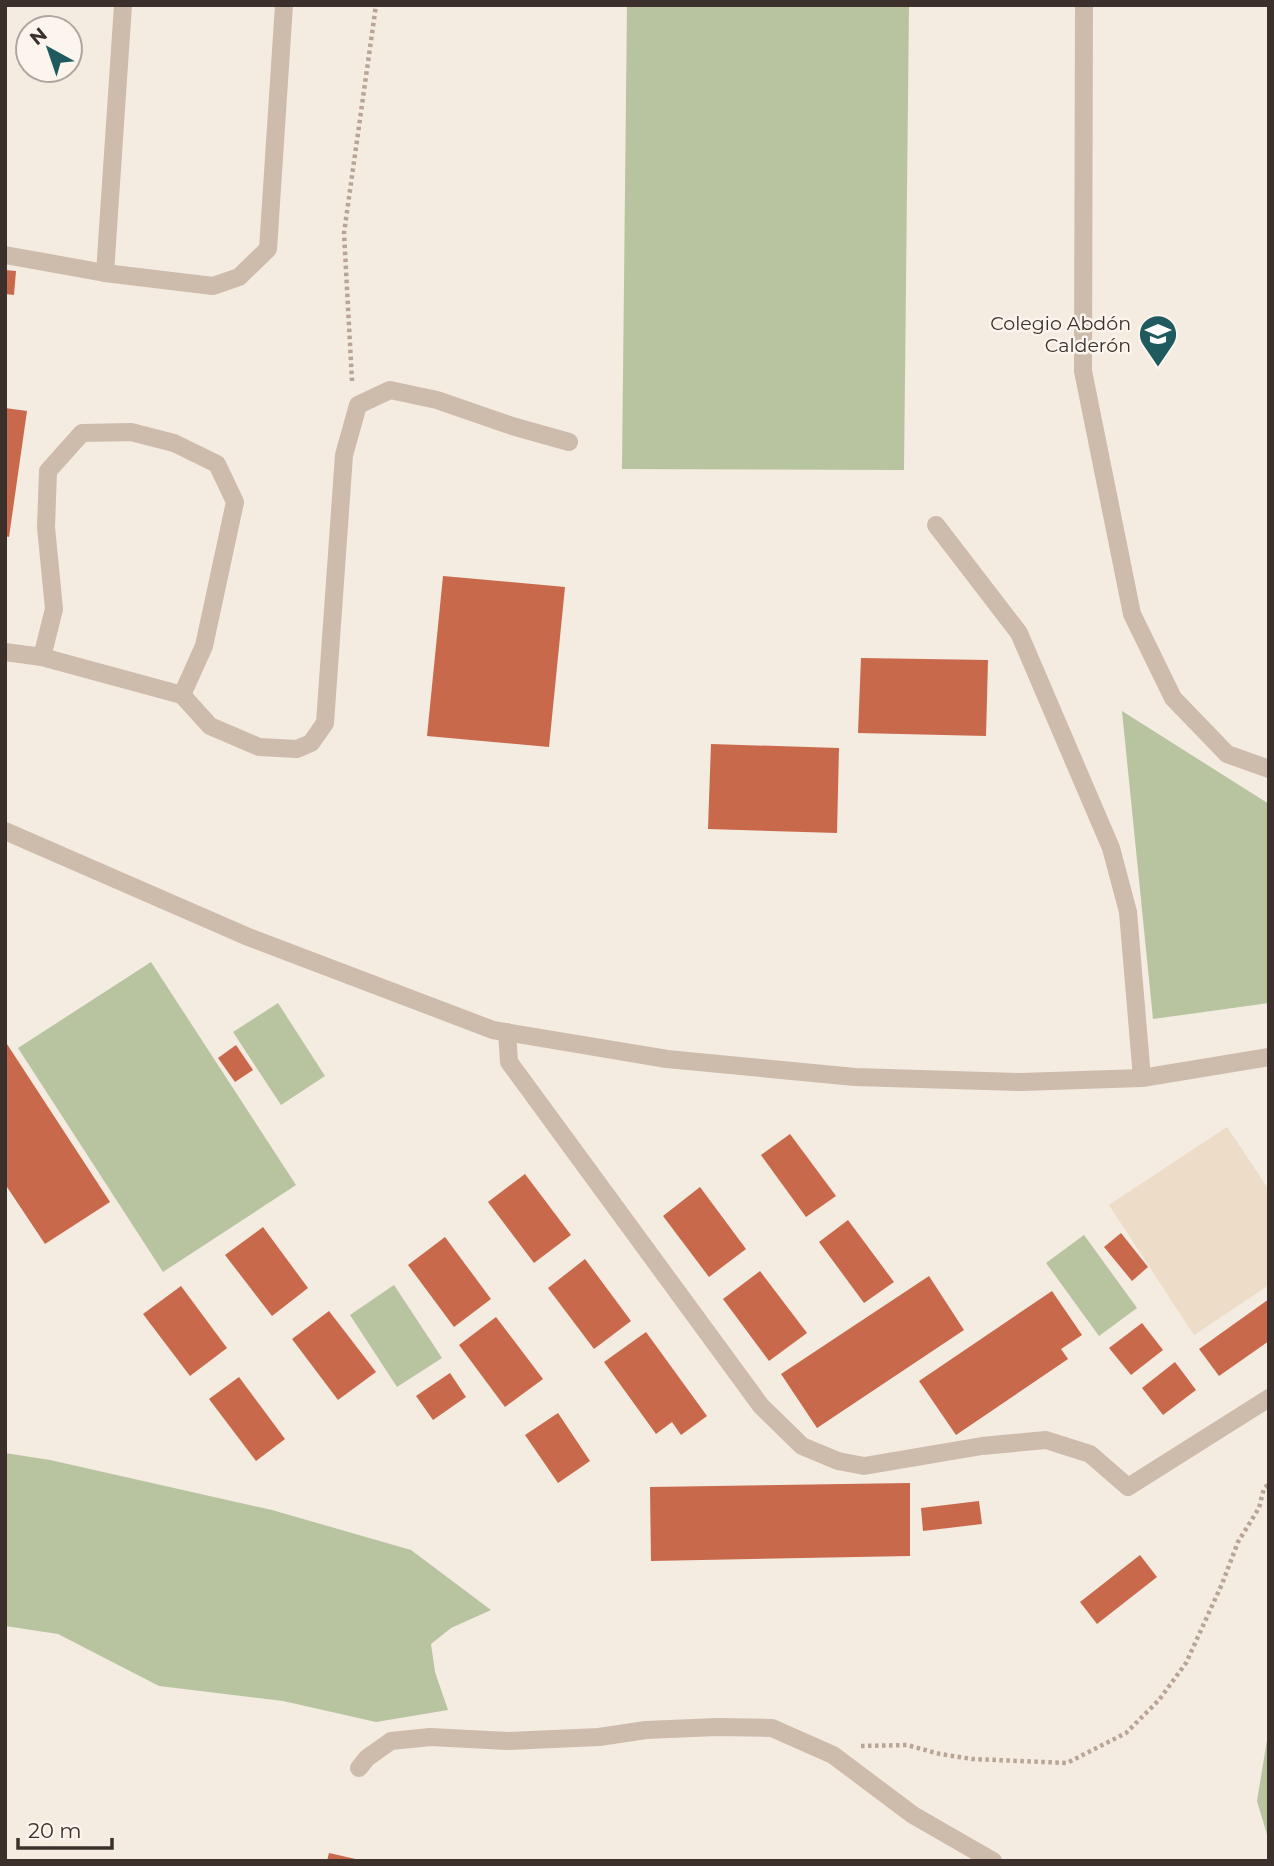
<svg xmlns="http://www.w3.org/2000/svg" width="1274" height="1866" viewBox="0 0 1274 1866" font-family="Montserrat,sans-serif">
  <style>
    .green { fill: #b8c4a0 }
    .plaza { fill: #ecdcc8 }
    .building { fill: #c8694b }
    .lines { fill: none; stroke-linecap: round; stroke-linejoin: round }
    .path { stroke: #b9a596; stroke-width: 4.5; stroke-dasharray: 3.5 3.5; stroke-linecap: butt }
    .lane { stroke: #cdbbac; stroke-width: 18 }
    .street { stroke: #cdbbac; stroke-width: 18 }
    .labels { text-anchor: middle; stroke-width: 5; stroke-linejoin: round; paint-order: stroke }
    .poi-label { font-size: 19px; fill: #3b302b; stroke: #fbf5ee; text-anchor: end }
  </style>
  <rect width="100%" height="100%" fill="#f4ebe1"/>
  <g class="green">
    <polygon points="627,5 909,5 904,470 622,469"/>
    <polygon points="1122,711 1269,804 1269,1003 1153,1019"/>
    <polygon points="151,962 296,1185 163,1272 18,1048"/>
    <polygon points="278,1003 325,1076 281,1105 233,1032"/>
    <polygon points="1084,1235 1137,1308 1099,1336 1046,1263"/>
    <polygon points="394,1285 442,1358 397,1387 350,1315"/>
    <polygon points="5,1453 50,1460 272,1510 411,1550 491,1610 451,1628 431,1644 435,1672 448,1710 376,1722 283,1701 159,1686 58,1634 5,1626"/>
    <polygon points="1269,1728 1269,1841 1257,1801"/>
  </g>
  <polygon class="plaza" points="1227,1127 1269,1190 1269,1285 1194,1335 1109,1205"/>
  <g class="building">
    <polygon points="5,270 16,271 14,295 5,294"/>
    <polygon points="5,408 27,411 9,537 5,536"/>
    <polygon points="443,576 565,587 549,747 427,736"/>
    <polygon points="861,658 988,660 986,736 858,733"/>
    <polygon points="711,744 839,748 837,833 708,829"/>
    <polygon points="5,1041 110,1202 45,1244 5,1184"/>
    <polygon points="236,1045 253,1070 235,1082 218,1058"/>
    <polygon points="790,1134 836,1196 806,1217 761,1155"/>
    <polygon points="525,1174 571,1235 534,1263 488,1202"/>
    <polygon points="700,1187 746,1249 709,1277 663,1216"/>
    <polygon points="848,1220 894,1282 864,1303 819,1242"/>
    <polygon points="263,1227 308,1288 272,1316 225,1255"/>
    <polygon points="1121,1233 1148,1267 1132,1281 1104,1247"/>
    <polygon points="445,1237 491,1299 454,1327 408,1265"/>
    <polygon points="585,1259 631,1321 594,1349 548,1288"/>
    <polygon points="760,1271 807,1333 769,1361 723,1299"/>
    <polygon points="929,1276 964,1330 817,1428 781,1374"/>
    <polygon points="181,1286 227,1348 190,1376 143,1314"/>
    <polygon points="1052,1291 1082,1335 1061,1349 1068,1359 956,1435 919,1381"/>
    <polygon points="1269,1299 1269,1341 1219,1376 1199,1349"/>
    <polygon points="329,1311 376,1372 338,1400 292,1339"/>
    <polygon points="496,1317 543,1379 505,1407 459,1345"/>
    <polygon points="1142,1323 1163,1350 1131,1375 1109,1348"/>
    <polygon points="646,1332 707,1416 681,1435 672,1422 656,1434 604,1362"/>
    <polygon points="1175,1362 1196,1390 1163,1415 1142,1388"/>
    <polygon points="450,1373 466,1397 433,1420 416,1396"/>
    <polygon points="239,1377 285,1439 256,1461 209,1399"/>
    <polygon points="558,1413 590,1461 558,1483 525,1435"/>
    <polygon points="910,1483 910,1556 651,1561 650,1487"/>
    <polygon points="979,1501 982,1524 923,1531 921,1508"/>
    <polygon points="1140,1555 1157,1577 1097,1624 1080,1602"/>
    <polygon points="329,1853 360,1860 360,1861 327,1861"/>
  </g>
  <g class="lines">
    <g class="path">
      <polyline points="352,381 344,233 376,5"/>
      <polyline points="861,1746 907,1745 940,1754 972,1759 1067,1763 1126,1733 1159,1700 1186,1663 1222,1584 1238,1542 1259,1508 1264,1488 1269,1484"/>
    </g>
    <g class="lane">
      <polyline points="5,255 105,273 213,286 239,277 268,249 284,5"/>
      <polyline points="105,273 123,5"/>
      <polyline points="936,525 1019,633 1111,848 1128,912 1142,1078"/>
      <polyline points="5,652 42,657 54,609 46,527 48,471 82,433 131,432 174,443 217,464 235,502 204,646 182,695 210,726 259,747 297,749 311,743 325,723 344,455 358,405 390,390 437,400 512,426 569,442"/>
      <polyline points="42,657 182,695"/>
      <polyline points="5,831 246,936 493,1030 667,1059 855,1077 1021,1082 1142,1078 1269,1057"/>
      <polyline points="507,1032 509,1062 761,1406 802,1446 838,1461 864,1466 982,1446 1046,1440 1090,1454 1128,1487 1269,1398"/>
      <polyline points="359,1768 367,1758 391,1741 430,1737 508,1741 599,1737 646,1730 717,1727 772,1728 833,1755 913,1815 993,1861"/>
    </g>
    <polyline class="street" points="1084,5 1083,371 1132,614 1173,698 1227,754 1269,769"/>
  </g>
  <defs>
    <g id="school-pin" transform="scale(2.0125)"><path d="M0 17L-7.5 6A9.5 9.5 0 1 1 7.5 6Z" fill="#1f5a5e" stroke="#fbf5ee"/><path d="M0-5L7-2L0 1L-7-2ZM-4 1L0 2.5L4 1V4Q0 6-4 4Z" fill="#fff"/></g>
  </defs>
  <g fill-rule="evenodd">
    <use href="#school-pin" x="1158" y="334"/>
  </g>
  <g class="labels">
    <g class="poi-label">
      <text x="1131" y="330">Colegio Abdón<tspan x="1131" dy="22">Calderón</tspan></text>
    </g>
  </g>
  <rect width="1274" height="1866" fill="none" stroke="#3b302b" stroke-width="14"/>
  <g transform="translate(49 49) rotate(320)"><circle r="33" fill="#fbf5ee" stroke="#aea6a0" stroke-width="2"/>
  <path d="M0-5L12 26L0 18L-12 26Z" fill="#1f5a5e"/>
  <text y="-10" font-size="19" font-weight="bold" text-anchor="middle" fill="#3b302b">N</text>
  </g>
  <path d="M18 1838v10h94v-10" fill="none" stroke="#3b302b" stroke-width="3.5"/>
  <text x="28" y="1838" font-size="21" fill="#3b302b" stroke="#fbf5ee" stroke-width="5" paint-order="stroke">20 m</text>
</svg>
